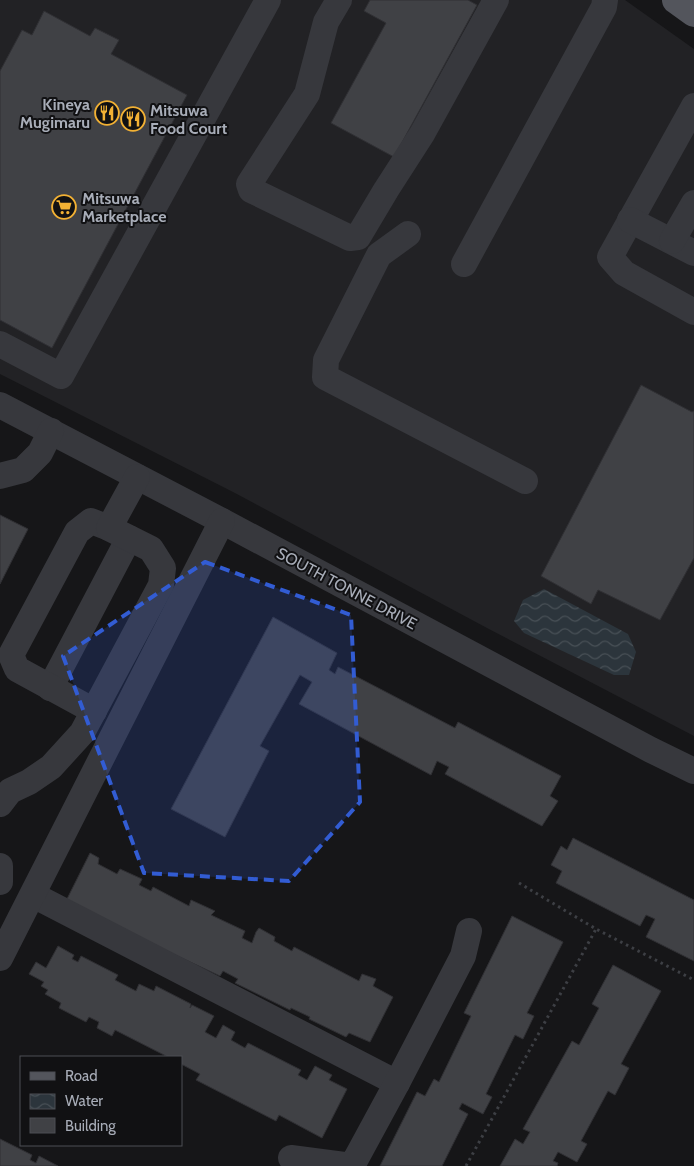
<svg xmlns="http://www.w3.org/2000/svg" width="694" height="1166" viewBox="0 0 694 1166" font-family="Cabin,sans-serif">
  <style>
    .built { fill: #222225 }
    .water { fill: url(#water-waves) }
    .building { fill: #404145; stroke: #303034 }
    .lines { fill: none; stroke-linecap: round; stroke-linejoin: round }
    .path { stroke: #3d3f44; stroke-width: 3; stroke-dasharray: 2.5 4; stroke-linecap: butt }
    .minor { stroke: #37383d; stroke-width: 26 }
    .major { stroke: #53555c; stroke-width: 28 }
    .marked { fill: #325cd3; fill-opacity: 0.2; stroke: #325cd3; stroke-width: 4; stroke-dasharray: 10 6; stroke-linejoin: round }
    .labels { text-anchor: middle; stroke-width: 4; stroke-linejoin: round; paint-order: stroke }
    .poi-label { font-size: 16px; font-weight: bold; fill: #a8adb8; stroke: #111113; text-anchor: start }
    .street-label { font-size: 16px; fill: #a8adb8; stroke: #111113 }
  </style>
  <defs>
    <pattern id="water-waves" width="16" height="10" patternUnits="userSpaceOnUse" patternTransform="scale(1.25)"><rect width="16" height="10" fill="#2c353c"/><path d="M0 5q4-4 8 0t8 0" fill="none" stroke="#485056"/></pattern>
  </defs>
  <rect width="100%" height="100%" fill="#161618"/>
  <polygon class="built" points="0,0 625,0 694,49 694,736 487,628 235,493 0,374"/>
  <polygon class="water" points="544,589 628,634 636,652 629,675 614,675 524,633 514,621 523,600"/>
  <g class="building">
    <polygon points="370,0 468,0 477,5 394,157 331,123 386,23 364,11"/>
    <polygon points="44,11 90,36 95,28 119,40 111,54 187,95 52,348 0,320 0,71 22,30 32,35"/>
    <polygon points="641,385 692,412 694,411 694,558 660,620 598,590 591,604 541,576"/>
    <polygon points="0,515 28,529 0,584"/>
    <polygon points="273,617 337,653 329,670 335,674 338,667 455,728 458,722 561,776 550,796 558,801 542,826 445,774 449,767 437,761 431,775 299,704 312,682 300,675 260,746 269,751 225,837 171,809"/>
    <polygon points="573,838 694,900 694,961 646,937 655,919 646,915 640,926 556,883 562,871 551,865 561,846 567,850"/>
    <polygon points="90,853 99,858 98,864 117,874 120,869 142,879 139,885 151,891 153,887 189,906 191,900 215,911 211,915 245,931 242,938 252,943 256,932 259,928 275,937 274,941 292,951 294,947 359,981 362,974 376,979 373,986 393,997 370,1042 349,1033 346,1037 309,1019 310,1017 291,1008 290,1010 235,983 238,979 223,971 220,976 65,903"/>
    <polygon points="512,916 563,942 527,1013 534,1016 523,1039 515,1035 486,1094 492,1097 483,1114 462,1103 459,1109 468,1114 442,1166 380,1166 417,1092 425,1096 434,1079 439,1082 471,1016 464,1013"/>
    <polygon points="58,946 74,955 72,959 78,962 81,956 118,975 115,980 136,991 139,984 154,991 156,986 191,1004 190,1008 192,1005 214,1016 205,1032 216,1038 223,1025 235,1032 231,1040 245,1048 248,1043 301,1070 298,1075 307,1080 315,1066 332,1075 329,1080 347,1089 322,1138 279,1115 276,1121 196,1080 200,1074 181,1064 181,1057 168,1057 115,1030 112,1036 97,1028 99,1022 89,1017 86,1022 59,1008 61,1003 45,994 48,990 41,986 44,982 29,974 36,962 46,968"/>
    <polygon points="613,965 661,991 621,1064 629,1068 615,1095 608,1091 581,1141 587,1144 577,1162 558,1152 553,1161 558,1163 557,1166 500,1166 515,1139 523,1144 530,1132 523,1129 572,1041 579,1045 599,1008 592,1004"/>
    <polygon points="0,1139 32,1155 30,1160 36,1163 39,1156 58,1166 0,1166"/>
  </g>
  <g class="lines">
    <g class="path">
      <polyline points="519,883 596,929 694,980"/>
      <polyline points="466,1166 596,929"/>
    </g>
    <g class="minor">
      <polyline points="339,0 326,22 307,94 249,184 251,190 350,238 358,237 386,190 422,134 496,0"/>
      <polyline points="694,106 610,257 624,273 694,312"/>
      <polyline points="630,220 694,253"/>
      <polyline points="408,234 379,255 326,360 325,377 525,481"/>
      <polyline points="672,241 694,203"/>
      <polyline points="464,264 604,7 605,0"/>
      <polyline points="0,344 61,376 268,0"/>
      <polyline points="0,405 222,521 651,750 694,771"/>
      <polyline points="0,476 23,470 40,453 51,431"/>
      <polyline points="50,688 129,538"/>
      <polyline points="94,711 17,669 11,655 77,532 91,521 109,528"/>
      <polyline points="0,804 10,791 29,782 51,767 82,733 161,585 163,568 151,549 109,528 137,477"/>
      <polyline points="0,866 0,882"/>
      <polyline points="33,895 397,1083"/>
      <polyline points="0,958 222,521"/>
      <polyline points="291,1158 352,1166 397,1083 463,956 469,931"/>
    </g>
    <polyline class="major" points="676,0 694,13"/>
  </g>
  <path class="marked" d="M205,562L351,615L360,802L289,881L144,873L63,656Z"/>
  <defs>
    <g id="restaurant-ring" transform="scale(1.25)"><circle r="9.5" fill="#111113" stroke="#f2b134" stroke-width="1.5"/><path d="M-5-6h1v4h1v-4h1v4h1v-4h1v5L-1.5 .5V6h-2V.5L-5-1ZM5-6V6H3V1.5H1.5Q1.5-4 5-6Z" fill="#f2b134"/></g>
    <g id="supermarket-ring" transform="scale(1.25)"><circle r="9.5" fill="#111113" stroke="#f2b134" stroke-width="1.5"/><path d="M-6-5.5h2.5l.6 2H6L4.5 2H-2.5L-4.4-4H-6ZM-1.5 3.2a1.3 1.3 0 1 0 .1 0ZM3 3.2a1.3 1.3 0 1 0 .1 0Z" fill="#f2b134"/></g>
  </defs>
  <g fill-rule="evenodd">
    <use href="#restaurant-ring" x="107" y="113"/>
    <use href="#restaurant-ring" x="133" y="119"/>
    <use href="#supermarket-ring" x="64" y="207"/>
  </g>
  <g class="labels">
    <g class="poi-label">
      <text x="90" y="110" text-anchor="end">Kineya<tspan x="90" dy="18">Mugimaru</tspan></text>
      <text x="150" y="116">Mitsuwa<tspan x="150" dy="18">Food Court</tspan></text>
      <text x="82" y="204">Mitsuwa<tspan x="82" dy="18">Marketplace</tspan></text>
    </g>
    <g class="street-label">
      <text transform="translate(347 588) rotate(28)" y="6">SOUTH TONNE DRIVE</text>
    </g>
  </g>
  <rect x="20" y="1056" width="162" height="90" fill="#111113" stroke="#4d4f55"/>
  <rect x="30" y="1072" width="25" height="8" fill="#53555c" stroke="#4d4f55"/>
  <text x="65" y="1081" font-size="15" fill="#a8adb8">Road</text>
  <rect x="30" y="1094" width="25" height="15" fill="url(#water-waves)" stroke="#4d4f55"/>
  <text x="65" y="1106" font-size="15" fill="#a8adb8">Water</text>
  <rect x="30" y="1118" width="25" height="15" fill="#404145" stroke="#4d4f55"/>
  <text x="65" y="1131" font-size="15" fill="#a8adb8">Building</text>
</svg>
